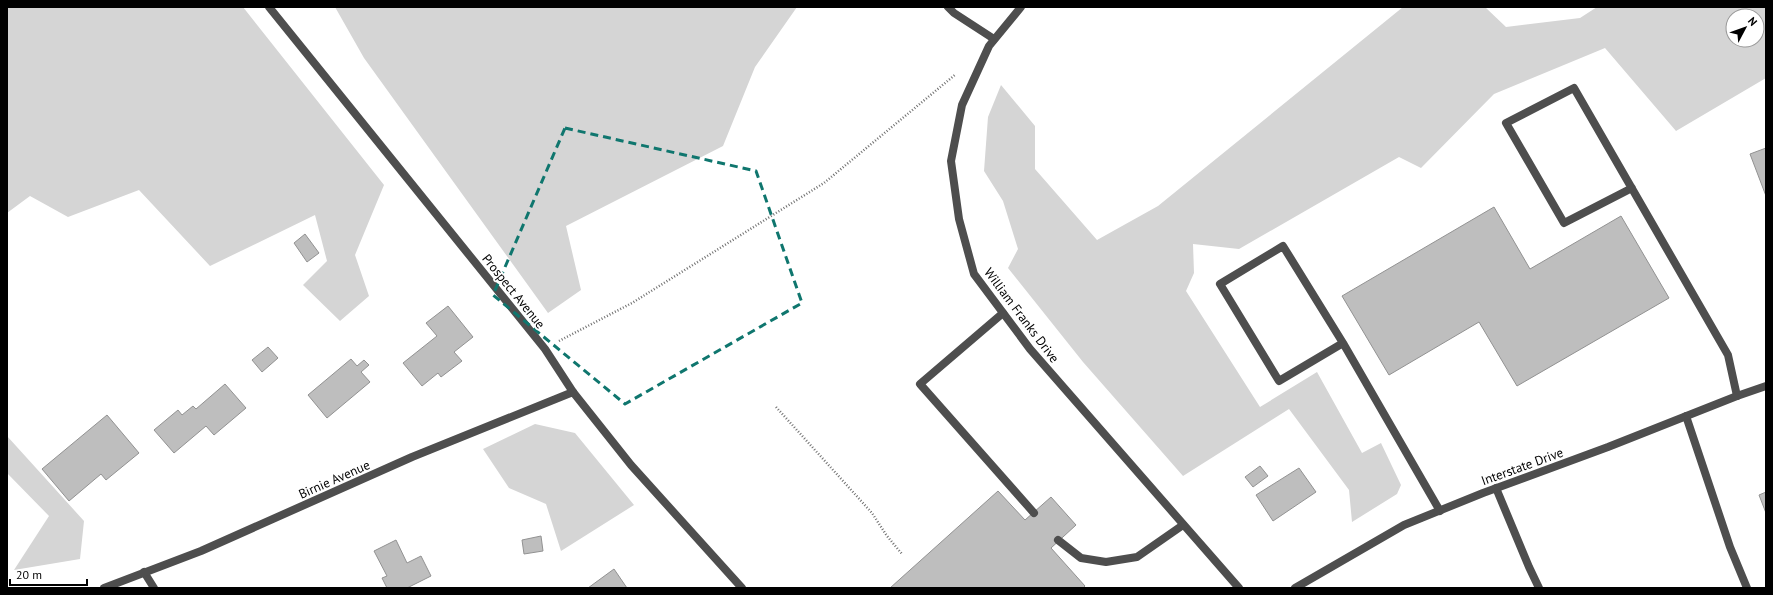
<svg xmlns="http://www.w3.org/2000/svg" width="1773" height="595" viewBox="0 0 1773 595" font-family="'PT Sans',sans-serif">
  <style>
    .green { fill: #d5d5d5; fill-rule: evenodd }
    .building { fill: #bebebe; stroke: #929292 }
    .lines { fill: none; stroke-linecap: round; stroke-linejoin: round }
    .path { stroke: #707070; stroke-width: 2.5; stroke-dasharray: 1 2; stroke-linecap: butt }
    .service { stroke: #4e4e4e; stroke-width: 8 }
    .minor { stroke: #4e4e4e; stroke-width: 8 }
    .tertiary { stroke: #4e4e4e; stroke-width: 8 }
    .marked { fill: none; stroke: #0f766e; stroke-width: 3; stroke-dasharray: 8 5; stroke-linejoin: round }
    .labels { text-anchor: middle; stroke-width: 3.5; stroke-linejoin: round; paint-order: stroke }
    .street-label { font-size: 13px; fill: #000; stroke: #fff }
  </style>
  <rect width="100%" height="100%" fill="#fff"/>
  <g class="green">
    <polygon points="7,7 243,7 384,185 355,255 369,296 340,321 303,285 327,261 315,215 210,266 139,190 68,217 30,196 7,213"/>
    <polygon points="335,7 797,7 755,67 723,146 566,226 581,290 548,313 364,58"/>
    <path d="M1403,7H1485L1506,27L1580,18L1597,7H1766V78L1676,131L1605,48L1494,94L1421,168L1399,157L1239,249L1193,244L1194,273L1186,291L1260,407L1317,372L1362,453L1381,443L1401,485L1397,494L1352,522L1349,490L1289,409L1183,476L1083,362L1008,268L1018,249L1003,201L984,171L988,117L1001,85L1035,126V169L1097,240L1158,206ZM1733,16H1757V40H1733Z"/>
    <polygon points="535,424 575,433 634,505 561,551 546,504 509,488 483,449"/>
    <polygon points="7,436 84,521 80,559 14,570 49,516 7,473"/>
  </g>
  <g class="building">
    <polygon points="1766,148 1766,196 1750,154"/>
    <polygon points="1494,207 1530,269 1621,216 1669,298 1517,386 1479,322 1389,375 1342,296"/>
    <polygon points="305,234 319,253 307,262 294,243"/>
    <polygon points="448,306 473,337 454,352 462,361 441,377 438,373 422,386 403,363 437,336 426,323"/>
    <polygon points="268,347 278,358 262,372 252,360"/>
    <polygon points="351,359 357,366 364,360 369,365 361,372 370,382 327,418 308,395"/>
    <polygon points="225,384 246,408 214,435 206,426 174,453 154,430 178,410 182,415 193,406 196,409"/>
    <polygon points="107,415 139,453 106,480 101,474 69,501 42,469"/>
    <polygon points="1260,466 1268,476 1253,487 1245,477"/>
    <polygon points="1299,468 1316,492 1273,521 1256,495"/>
    <polygon points="998,491 1025,520 1051,497 1076,525 1051,548 1085,586 1083,588 890,588"/>
    <polygon points="1766,492 1766,513 1759,495"/>
    <polygon points="541,536 543,551 524,554 522,540"/>
    <polygon points="396,540 407,563 421,556 431,576 407,588 387,588 382,578 387,576 374,551"/>
    <polygon points="614,569 627,588 588,588"/>
  </g>
  <g class="lines">
    <g class="path">
      <polyline points="559,341 632,303 824,183 956,74"/>
      <polyline points="776,407 872,513 887,536 902,554"/>
    </g>
    <g class="service">
      <polyline points="948,7 954,13 994,39"/>
      <polyline points="1021,7 989,46 962,105 951,161 959,219 974,274 1030,349 1239,588"/>
      <polyline points="1632,188 1564,223 1506,123 1574,88 1728,355 1737,396"/>
      <polyline points="1003,313 920,384 1034,513"/>
      <polyline points="1343,343 1279,381 1220,284 1283,246 1343,343 1440,511"/>
      <polyline points="1686,416 1730,547 1747,588"/>
      <polyline points="1496,488 1529,567 1539,588"/>
      <polyline points="1058,540 1081,558 1106,562 1137,557 1183,525"/>
      <polyline points="144,572 154,588"/>
    </g>
    <polyline class="minor" points="269,7 545,349 573,392"/>
    <g class="tertiary">
      <polyline points="104,588 201,551 412,457 573,392 631,465 742,588"/>
      <polyline points="1295,588 1404,525 1483,493 1608,447 1737,396 1766,386"/>
    </g>
  </g>
  <path class="marked" d="M565,128L756,171L802,303L625,404L493,295Z"/>
  <g class="labels">
    <g class="street-label">
      <text transform="translate(514 291) rotate(51)" y="5">Prospect Avenue</text>
      <text transform="translate(1022 315) rotate(53)" y="5">William Franks Drive</text>
      <text transform="translate(1522 466) rotate(-20)" y="5">Interstate Drive</text>
      <text transform="translate(334 479) rotate(-24)" y="5">Birnie Avenue</text>
    </g>
  </g>
  <rect width="1773" height="595" fill="none" stroke="#000000" stroke-width="16"/>
  <g transform="translate(1745 28) rotate(49)"><circle r="19" fill="#ffffff" stroke="#999999"/>
  <path d="M0-3L7 15L0 10L-7 15Z" fill="#000000"/>
  <text y="-6" font-size="11" font-weight="bold" text-anchor="middle" fill="#000000">N</text>
  </g>
  <path d="M10 579v6h77v-6" fill="none" stroke="#000000" stroke-width="2"/>
  <text x="16" y="579" font-size="12" fill="#000000" stroke="#ffffff" stroke-width="3" paint-order="stroke">20 m</text>
</svg>
